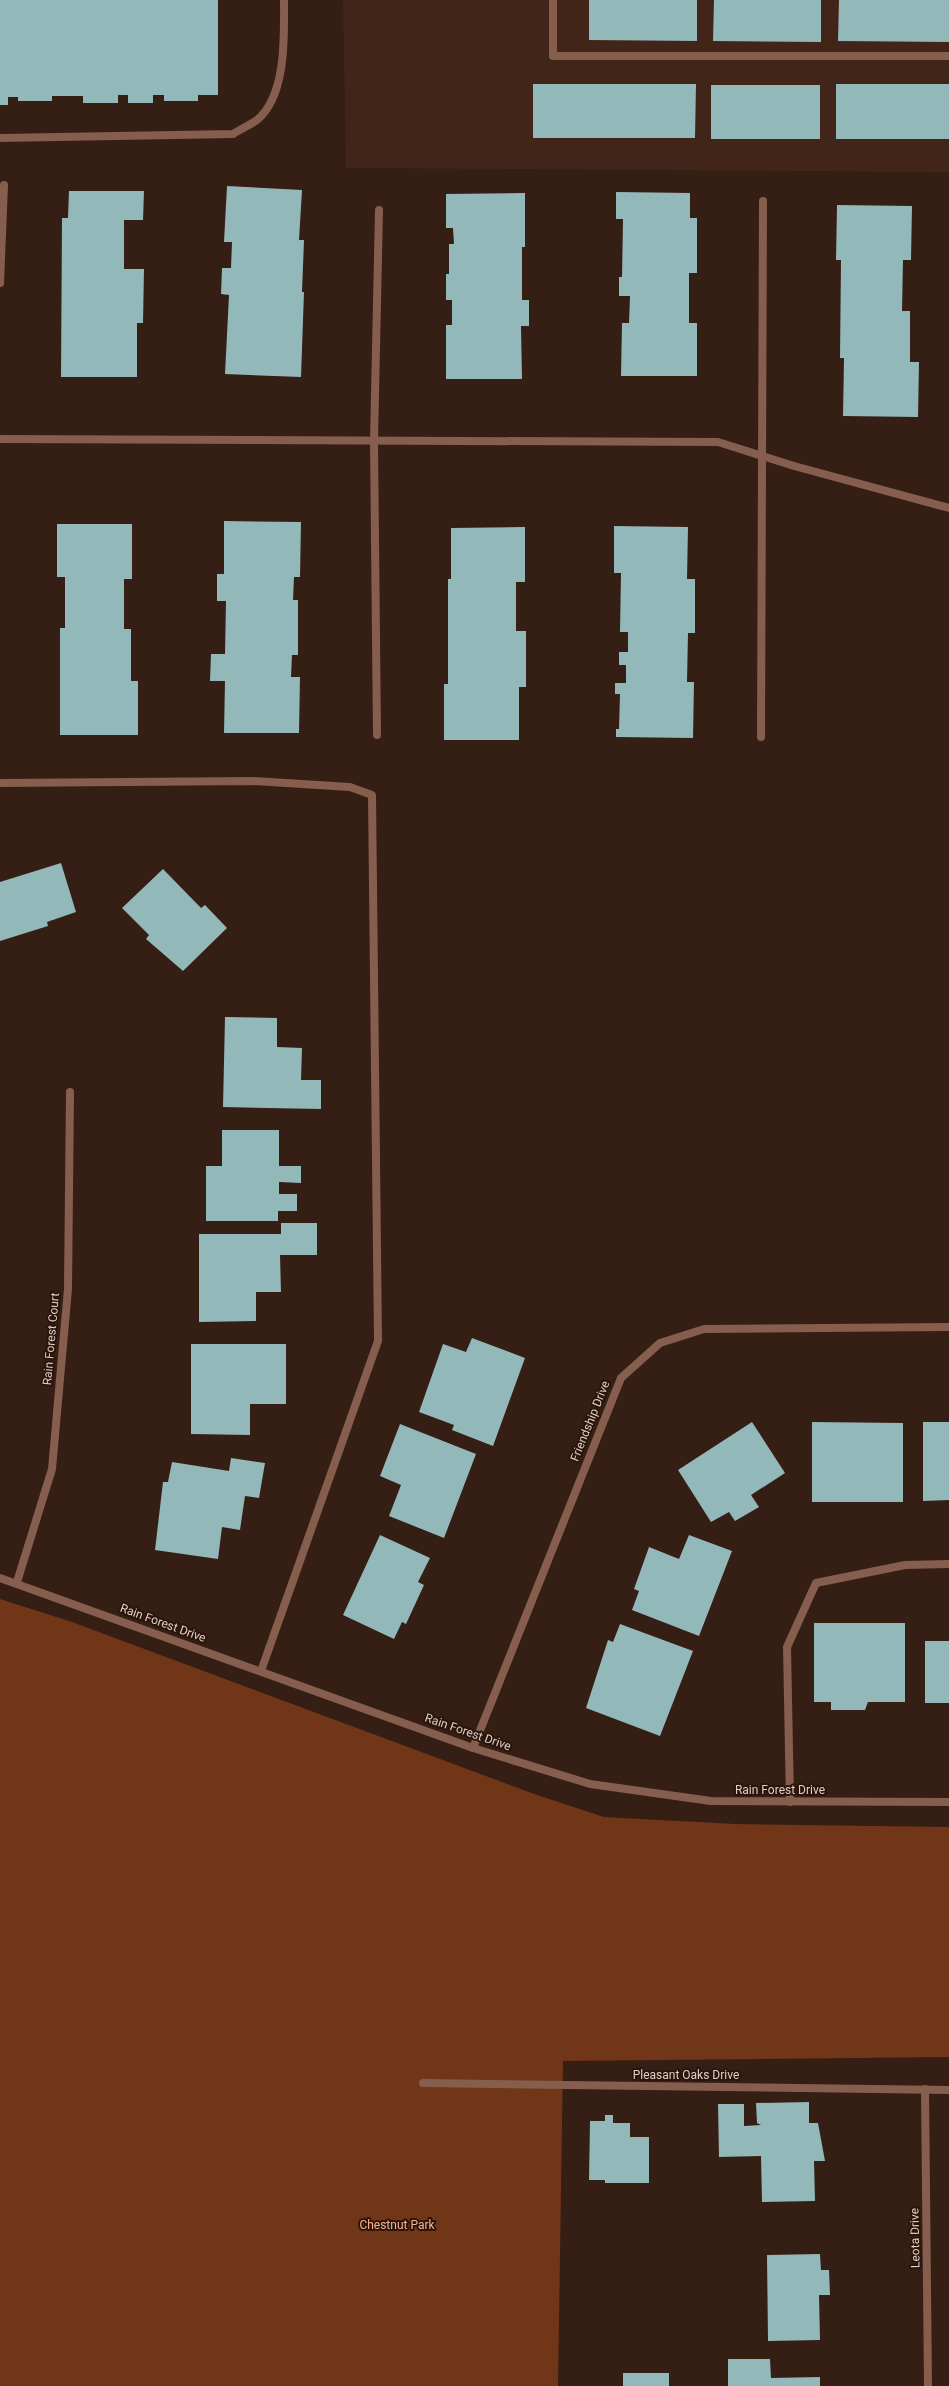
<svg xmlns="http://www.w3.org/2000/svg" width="949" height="2386" viewBox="0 0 949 2386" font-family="Roboto,sans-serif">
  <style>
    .built { fill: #422519 }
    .green { fill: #713517 }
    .building { fill: #93b8ba }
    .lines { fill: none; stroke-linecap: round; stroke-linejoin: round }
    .lane { stroke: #855e4d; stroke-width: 8 }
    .street { stroke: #855e4d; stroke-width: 8 }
    .labels { text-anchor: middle; stroke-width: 4; stroke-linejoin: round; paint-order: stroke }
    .street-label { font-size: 12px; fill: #dfcfc8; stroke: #2b150b }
    .park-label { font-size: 12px; fill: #fab292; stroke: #2b150b }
  </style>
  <rect width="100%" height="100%" fill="#351e14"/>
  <polygon class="built" points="343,0 949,0 949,172 346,168"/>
  <polygon class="green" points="0,1599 72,1622 537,1795 604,1817 735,1824 949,1827 949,2057 563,2061 558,2386 0,2386"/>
  <g class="building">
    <polygon points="0,0 218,0 218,95 198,95 198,101 164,101 164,95 153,95 153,103 128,103 128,95 118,95 118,103 83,103 83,96 52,96 52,101 18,101 18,97 8,97 8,105 0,105"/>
    <polygon points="589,0 697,0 697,41 589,40"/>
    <polygon points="714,0 821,0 821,42 713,41"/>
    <polygon points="839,0 949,0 949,42 838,41"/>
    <polygon points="533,84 696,84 695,138 533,138"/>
    <rect x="836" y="84" width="113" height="55"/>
    <rect x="711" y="85" width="109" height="54"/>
    <polygon points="227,186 302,190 299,240 304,240 302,292 304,292 301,377 225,374 229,295 221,294 222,268 231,268 232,242 224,242"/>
    <polygon points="69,191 144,191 143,220 124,220 124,269 144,269 143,323 137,323 137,377 61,377 62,218 68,218"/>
    <polygon points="616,192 690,193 690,218 697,218 697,273 689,273 689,323 697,323 697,376 621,376 622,323 629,323 630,296 619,296 619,277 622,277 623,219 616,219"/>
    <polygon points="525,193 525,247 522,247 522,300 529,300 529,326 521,326 522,379 446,379 446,325 452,325 452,300 446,300 446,274 449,274 449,244 454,244 453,228 446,228 446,194"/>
    <polygon points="837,205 912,206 911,260 903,260 902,311 910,311 910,362 919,362 918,417 843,416 844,358 840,358 841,260 836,260"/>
    <polygon points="224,521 301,522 300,577 294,577 293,600 298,600 298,655 292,655 291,677 300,677 299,733 224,733 225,681 210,681 211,654 225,654 226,601 217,601 217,574 224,574"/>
    <polygon points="57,524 132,524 132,579 124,579 124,629 131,629 131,681 138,681 138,735 60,735 60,628 65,628 65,577 57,577"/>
    <polygon points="614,526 688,527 687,579 695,579 695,633 688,633 687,682 694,682 693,738 616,737 616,729 619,729 620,694 615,694 615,683 626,683 626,665 619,665 619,652 628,652 628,632 620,632 621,573 614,573"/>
    <polygon points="525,527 525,582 516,582 516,631 526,631 526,687 519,687 519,740 444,740 444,684 448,684 448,579 451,579 451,528"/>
    <polygon points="61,863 76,912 47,922 48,926 0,941 0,882"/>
    <polygon points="163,869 201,908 205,905 227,928 183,971 146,939 149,935 122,908"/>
    <polygon points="225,1017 277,1018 277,1047 302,1048 301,1080 321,1080 321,1109 223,1107"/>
    <polygon points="222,1130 279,1130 279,1166 301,1166 301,1183 279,1182 279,1194 297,1194 297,1211 278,1211 278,1221 206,1221 206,1166 222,1166"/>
    <polygon points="281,1223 317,1223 317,1255 280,1255 281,1292 256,1292 256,1321 199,1322 199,1234 281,1234"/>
    <polygon points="472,1338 525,1358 493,1446 452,1430 454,1425 419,1412 443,1344 466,1352"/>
    <polygon points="191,1344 286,1344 286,1404 250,1404 250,1435 191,1434"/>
    <polygon points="752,1422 785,1473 751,1495 759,1507 735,1521 729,1512 711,1522 678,1470"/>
    <polygon points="812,1422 903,1423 903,1502 812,1502"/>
    <polygon points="923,1422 949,1422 949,1500 923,1501"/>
    <polygon points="400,1424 476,1454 444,1538 389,1516 401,1485 380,1476"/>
    <polygon points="231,1458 265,1463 259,1498 245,1496 240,1530 222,1527 218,1559 155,1550 163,1482 168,1482 172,1462 229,1471"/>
    <polygon points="380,1535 430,1558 418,1582 424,1585 406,1624 402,1622 394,1639 343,1615"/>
    <polygon points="689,1535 732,1551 699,1636 632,1610 639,1591 634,1589 649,1547 679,1559"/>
    <polygon points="814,1623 905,1623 905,1702 868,1702 865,1710 831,1710 831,1702 814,1702"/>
    <polygon points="620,1624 693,1651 660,1736 586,1708 608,1640 613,1642"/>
    <rect x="925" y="1641" width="24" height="62"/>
    <polygon points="809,2102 809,2123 818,2123 825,2161 814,2161 815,2201 762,2202 761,2156 719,2157 718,2104 744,2104 744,2126 761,2125 757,2123 756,2103"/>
    <polygon points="605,2115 613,2115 613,2123 630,2123 630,2137 649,2137 649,2183 605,2183 605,2180 589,2180 590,2121 605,2121"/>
    <polygon points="820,2254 821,2270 829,2270 830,2295 819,2295 820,2340 768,2341 767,2255"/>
    <polygon points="728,2359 770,2359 771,2378 820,2377 820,2386 728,2386"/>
    <rect x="623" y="2373" width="46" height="13"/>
  </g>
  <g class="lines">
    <g class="lane">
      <polyline points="553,0 553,56 949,56"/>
      <path d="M0,138L233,134C241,129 250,125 257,120C287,95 284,35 284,0"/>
      <polyline points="0,783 253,781 350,787 372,795 378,1341 261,1671"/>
      <polyline points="790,1802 787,1647 816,1583 905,1565 949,1564"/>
    </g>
    <g class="street">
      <polyline points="0,283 4,185"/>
      <polyline points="0,439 718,442 794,466 949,508"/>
      <polyline points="377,735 374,441 379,210"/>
      <polyline points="761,737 763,201"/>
      <polyline points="0,1578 473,1748 590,1784 711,1801 949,1802"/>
      <polyline points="17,1582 52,1469 68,1289 70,1092"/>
      <polyline points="473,1748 621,1378 660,1343 704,1329 949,1327"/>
      <polyline points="423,2083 949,2090"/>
      <polyline points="925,2089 928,2386"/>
    </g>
  </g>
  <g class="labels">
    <g class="street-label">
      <text transform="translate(51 1339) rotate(-85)" y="4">Rain Forest Court</text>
      <text transform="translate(590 1421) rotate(-68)" y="4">Friendship Drive</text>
      <text transform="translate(163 1623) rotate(20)" y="4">Rain Forest Drive</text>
      <text transform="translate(468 1732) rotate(19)" y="4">Rain Forest Drive</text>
      <text x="780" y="1794">Rain Forest Drive</text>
      <text x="686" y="2079">Pleasant Oaks Drive</text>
      <text transform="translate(915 2238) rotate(-91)" y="4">Leota Drive</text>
    </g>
    <g class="park-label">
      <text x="397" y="2229">Chestnut Park</text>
    </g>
  </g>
</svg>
